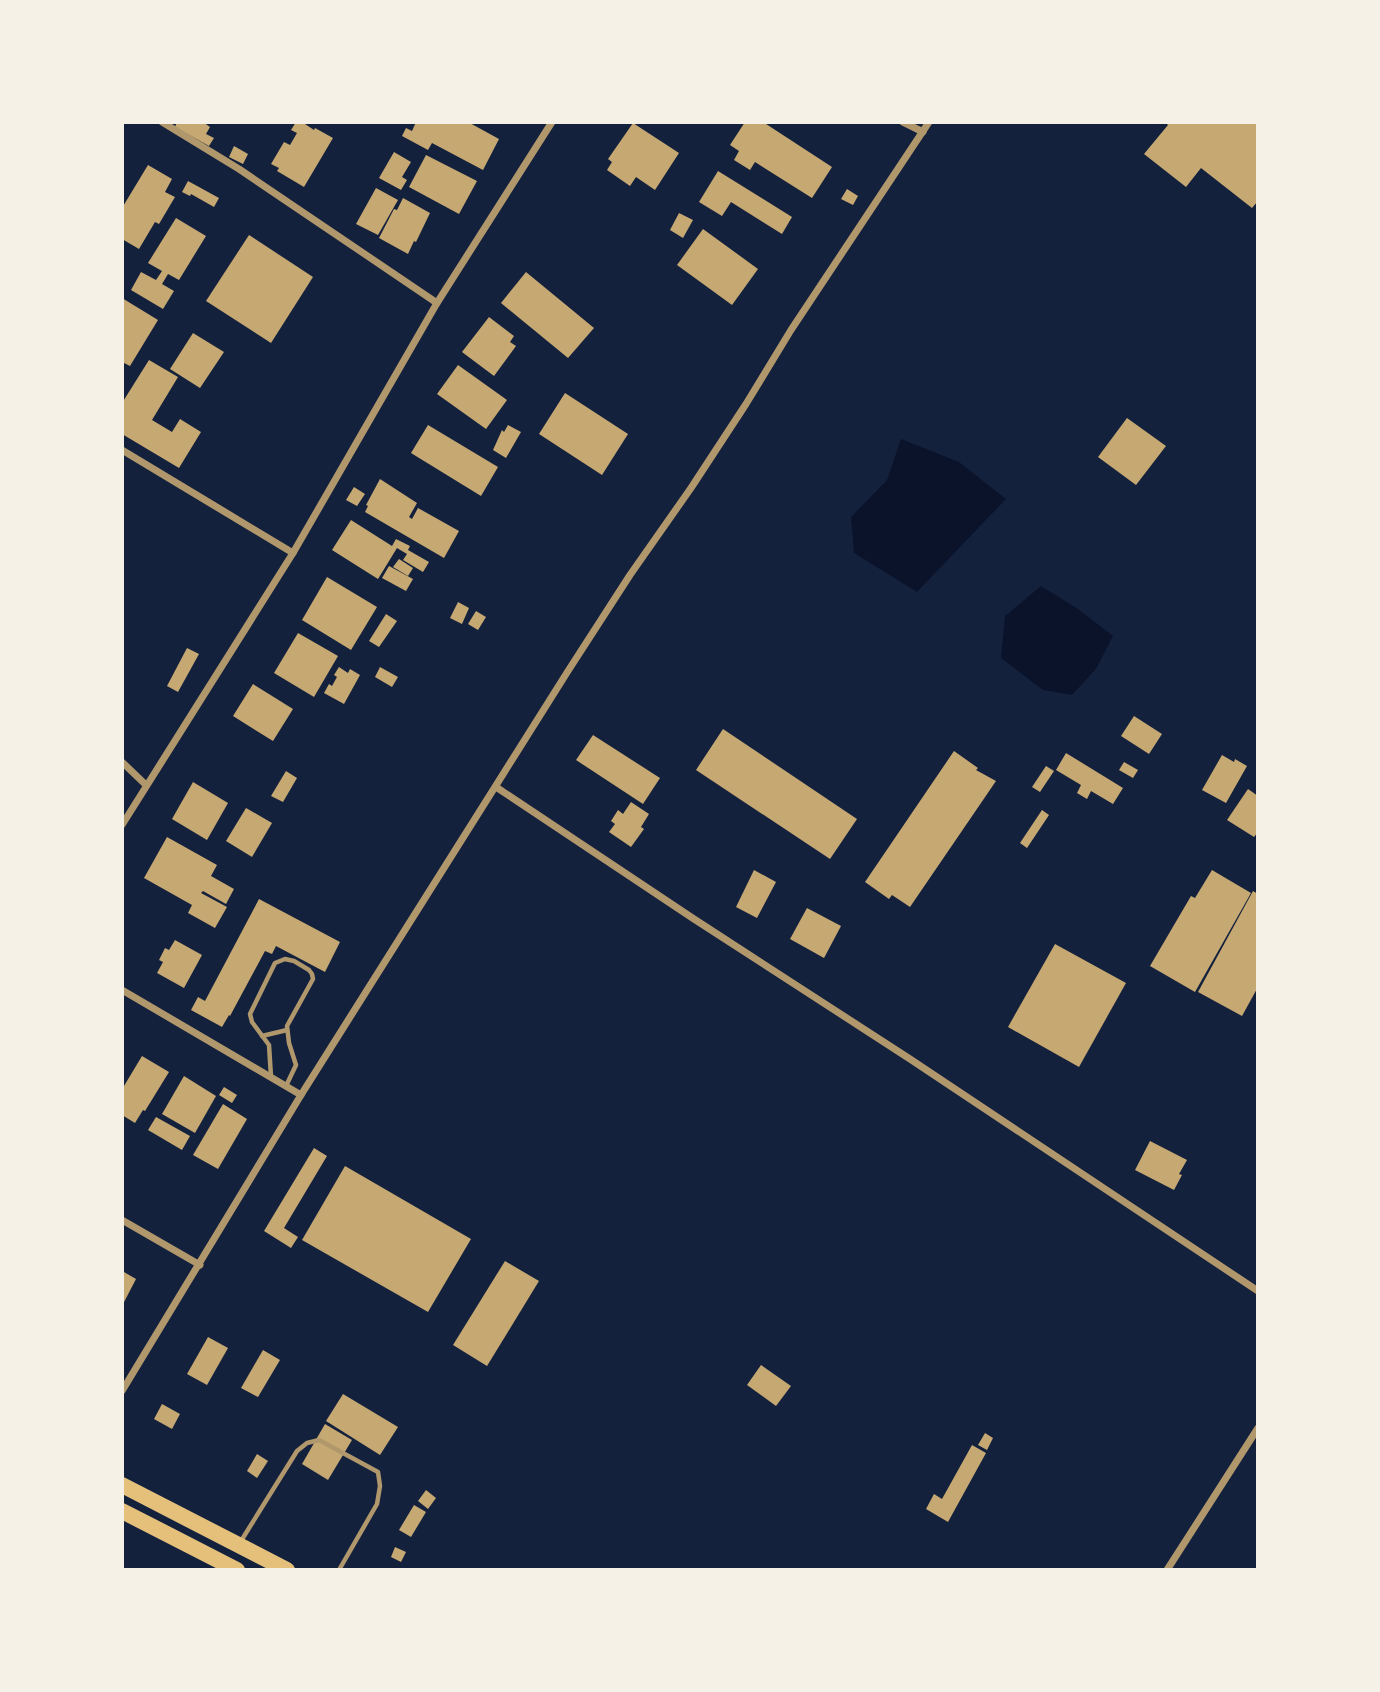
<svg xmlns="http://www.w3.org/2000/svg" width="1380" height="1692" viewBox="0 0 1380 1692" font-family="Quicksand,sans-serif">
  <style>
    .water { fill: #0b132b }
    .building { fill: #c6a872 }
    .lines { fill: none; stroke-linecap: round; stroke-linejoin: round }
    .service { stroke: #b1986c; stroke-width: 4.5 }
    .minor { stroke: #b1986c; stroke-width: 7 }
    .trunk { stroke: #e5c07b; stroke-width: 16 }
  </style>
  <rect width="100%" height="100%" fill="#14213d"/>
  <g class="water">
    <polygon points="901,439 959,462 1006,499 917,592 854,553 851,517 887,480"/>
    <polygon points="1041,586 1078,609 1113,636 1096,669 1072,695 1043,690 1001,658 1005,616"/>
  </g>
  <g class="building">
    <polygon points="177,122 203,122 210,127 206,134 214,138 209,146 175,127"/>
    <polygon points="296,122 302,122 314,130 315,128 333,138 304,187 277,171 279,168 271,164 284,142 290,145 297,133 291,130"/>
    <polygon points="416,122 468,122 499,139 483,170 432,143 428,150 402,136 406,128 412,131"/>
    <polygon points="745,122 763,122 832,167 812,198 755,162 750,170 734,160 739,151 730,145"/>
    <polygon points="1165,122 1258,122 1258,201 1252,208 1201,168 1186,187 1144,154 1168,125"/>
    <polygon points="633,123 679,153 655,190 636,177 630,186 607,170 612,162 608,159"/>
    <polygon points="234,146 248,154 243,164 229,157"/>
    <polygon points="394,152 411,162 402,177 407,180 401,190 379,178"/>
    <polygon points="426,155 477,181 459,214 409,187"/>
    <polygon points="148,165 172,179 165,192 175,197 159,224 155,222 139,249 122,239 122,208"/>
    <polygon points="718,171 792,217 782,234 731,202 722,216 699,202"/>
    <polygon points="188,181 219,198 214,207 191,194 190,196 182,192"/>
    <polygon points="376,188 398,200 378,235 356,224"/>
    <polygon points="847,189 858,196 853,205 841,199"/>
    <polygon points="403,198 430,213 416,242 414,241 408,254 379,238 394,209 397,210"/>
    <polygon points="679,213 693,220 683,238 670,230"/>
    <polygon points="176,218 206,236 179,280 168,274 162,284 174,291 163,309 131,290 141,272 156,280 162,271 148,263"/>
    <polygon points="703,229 758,269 732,305 677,265"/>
    <polygon points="249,235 313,277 271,343 206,301"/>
    <polygon points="526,272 594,328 568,358 501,303"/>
    <polygon points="122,298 158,320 130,366 122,362"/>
    <polygon points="489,317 514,336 510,342 516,346 494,376 462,352"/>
    <polygon points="193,333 224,352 200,388 170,369"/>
    <polygon points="149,360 178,377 152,420 172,432 180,419 201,432 179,468 122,434 122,403"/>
    <polygon points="458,365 507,400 486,429 437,394"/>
    <polygon points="565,393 628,434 602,475 539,434"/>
    <polygon points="1127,418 1166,446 1136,485 1098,457"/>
    <polygon points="428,425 498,467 481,496 411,453"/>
    <polygon points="508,425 521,432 506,458 493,450 502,430 504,432"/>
    <polygon points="380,479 417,503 409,517 412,519 418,508 459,531 444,558 365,512 368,506 366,505"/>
    <polygon points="354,487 365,494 357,506 346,500"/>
    <polygon points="351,520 392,546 396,539 410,546 408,550 429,562 423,572 403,560 407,554 397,548 378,579 332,550"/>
    <polygon points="399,559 413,568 408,576 393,567"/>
    <polygon points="389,566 413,579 406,591 382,578"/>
    <polygon points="327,577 377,607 351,650 302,620"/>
    <polygon points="458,602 469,608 462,624 450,618"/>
    <polygon points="476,611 486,617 478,630 468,624"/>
    <polygon points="386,614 397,621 379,647 369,641"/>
    <polygon points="298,633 338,656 314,697 274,673"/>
    <polygon points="187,648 199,654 178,692 167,686"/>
    <polygon points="339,667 348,673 350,669 360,675 344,704 324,693 329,684 332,686 337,677 334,675"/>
    <polygon points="380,667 398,677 392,687 375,677"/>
    <polygon points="253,684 293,709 273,741 233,716"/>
    <polygon points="1134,716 1162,734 1149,754 1121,736"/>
    <polygon points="723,729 857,819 830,859 696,770"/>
    <polygon points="593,735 660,778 643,804 576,760"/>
    <polygon points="954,751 978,768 976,770 996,781 910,907 892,895 889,899 865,882"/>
    <polygon points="1066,753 1123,788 1113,804 1091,791 1087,799 1077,793 1081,785 1056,770"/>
    <polygon points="1222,755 1234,762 1235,759 1247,766 1226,803 1202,790"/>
    <polygon points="1124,762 1138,770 1133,778 1119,770"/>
    <polygon points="1046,766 1054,771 1040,792 1032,787"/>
    <polygon points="286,771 297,778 283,802 271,796"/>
    <polygon points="193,782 228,803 207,840 172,819"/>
    <polygon points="1248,789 1258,796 1258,832 1254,837 1227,820"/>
    <polygon points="631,802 649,814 641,827 644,829 631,847 609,832 615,824 611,821 618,810 623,814"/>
    <polygon points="246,808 272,823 252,857 226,841"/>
    <polygon points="1042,810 1049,815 1027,848 1020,843"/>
    <polygon points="167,837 217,865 211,876 234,889 226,904 203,891 201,893 227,907 215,928 188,913 192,905 144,878"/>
    <polygon points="754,870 776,882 757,918 736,907"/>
    <polygon points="1212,870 1251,893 1195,992 1150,966 1191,896 1195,898"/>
    <polygon points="1253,891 1258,894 1258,987 1242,1016 1198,992"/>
    <polygon points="259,899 340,942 325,972 276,946 272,954 265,951 230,1016 229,1015 222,1027 191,1010 198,997 205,1001"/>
    <polygon points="807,908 841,926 824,958 790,939"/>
    <polygon points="175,940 202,955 184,988 157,973 163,962 159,960 165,948 169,950"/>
    <polygon points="1055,944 1126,983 1079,1067 1008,1027"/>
    <polygon points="142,1056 169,1072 145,1111 143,1110 135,1123 122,1115 122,1085 124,1086"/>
    <polygon points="184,1076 216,1096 195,1133 162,1114"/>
    <polygon points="224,1087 237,1095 232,1103 219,1095"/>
    <polygon points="223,1104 247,1119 218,1169 193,1155"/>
    <polygon points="156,1117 190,1136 182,1150 148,1130"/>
    <polygon points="1150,1141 1187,1160 1179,1174 1182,1175 1174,1190 1135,1170"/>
    <polygon points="314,1148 327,1156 284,1228 298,1237 291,1248 264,1231"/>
    <polygon points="345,1166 471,1239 428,1312 302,1240"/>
    <polygon points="505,1261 539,1281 487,1366 453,1345"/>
    <polygon points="124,1272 136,1279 122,1306 122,1275"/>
    <polygon points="208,1337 228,1348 207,1385 187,1374"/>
    <polygon points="263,1350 280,1360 258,1397 241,1388"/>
    <polygon points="761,1365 791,1386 776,1406 747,1385"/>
    <polygon points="343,1394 398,1427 380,1455 326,1421"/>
    <polygon points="162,1404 180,1414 172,1429 154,1419"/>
    <polygon points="325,1424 352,1440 328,1480 302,1464"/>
    <polygon points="985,1433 993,1438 987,1450 978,1445"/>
    <polygon points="972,1445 986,1453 948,1522 926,1509 934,1494 942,1499"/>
    <polygon points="257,1454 268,1461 257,1478 247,1471"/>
    <polygon points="426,1490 436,1498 428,1509 418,1501"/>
    <polygon points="414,1505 426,1512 411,1537 399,1530"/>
    <polygon points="395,1547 406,1552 401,1562 391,1557"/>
  </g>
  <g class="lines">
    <g class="service">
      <polyline points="262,1036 287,1030"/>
      <polyline points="271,1077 269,1045 252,1022 250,1014 275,963 285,959 294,961 309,970 312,974 313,979 287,1026 289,1043 296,1065 286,1086"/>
      <polyline points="241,1541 297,1451 307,1443 319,1440 378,1472 380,1486 377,1504 339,1570"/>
    </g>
    <g class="minor">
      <polyline points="162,122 239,169 437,303"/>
      <polyline points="903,122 923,132"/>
      <polyline points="122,450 293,553"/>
      <polyline points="122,762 146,785"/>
      <polyline points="496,787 694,919 910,1059 1258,1291"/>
      <polyline points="122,825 293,553 437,303 552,122"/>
      <polyline points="122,990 301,1095"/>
      <polyline points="122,1220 200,1265"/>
      <polyline points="122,1391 301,1095 568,671 630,575 691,488 746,404 791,330 929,122"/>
      <polyline points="1167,1570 1258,1428"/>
    </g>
    <g class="trunk">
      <polyline points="122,1485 287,1570"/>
      <polyline points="122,1511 237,1570"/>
    </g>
  </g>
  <rect width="1380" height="1692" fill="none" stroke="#f6f1e7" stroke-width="248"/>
</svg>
